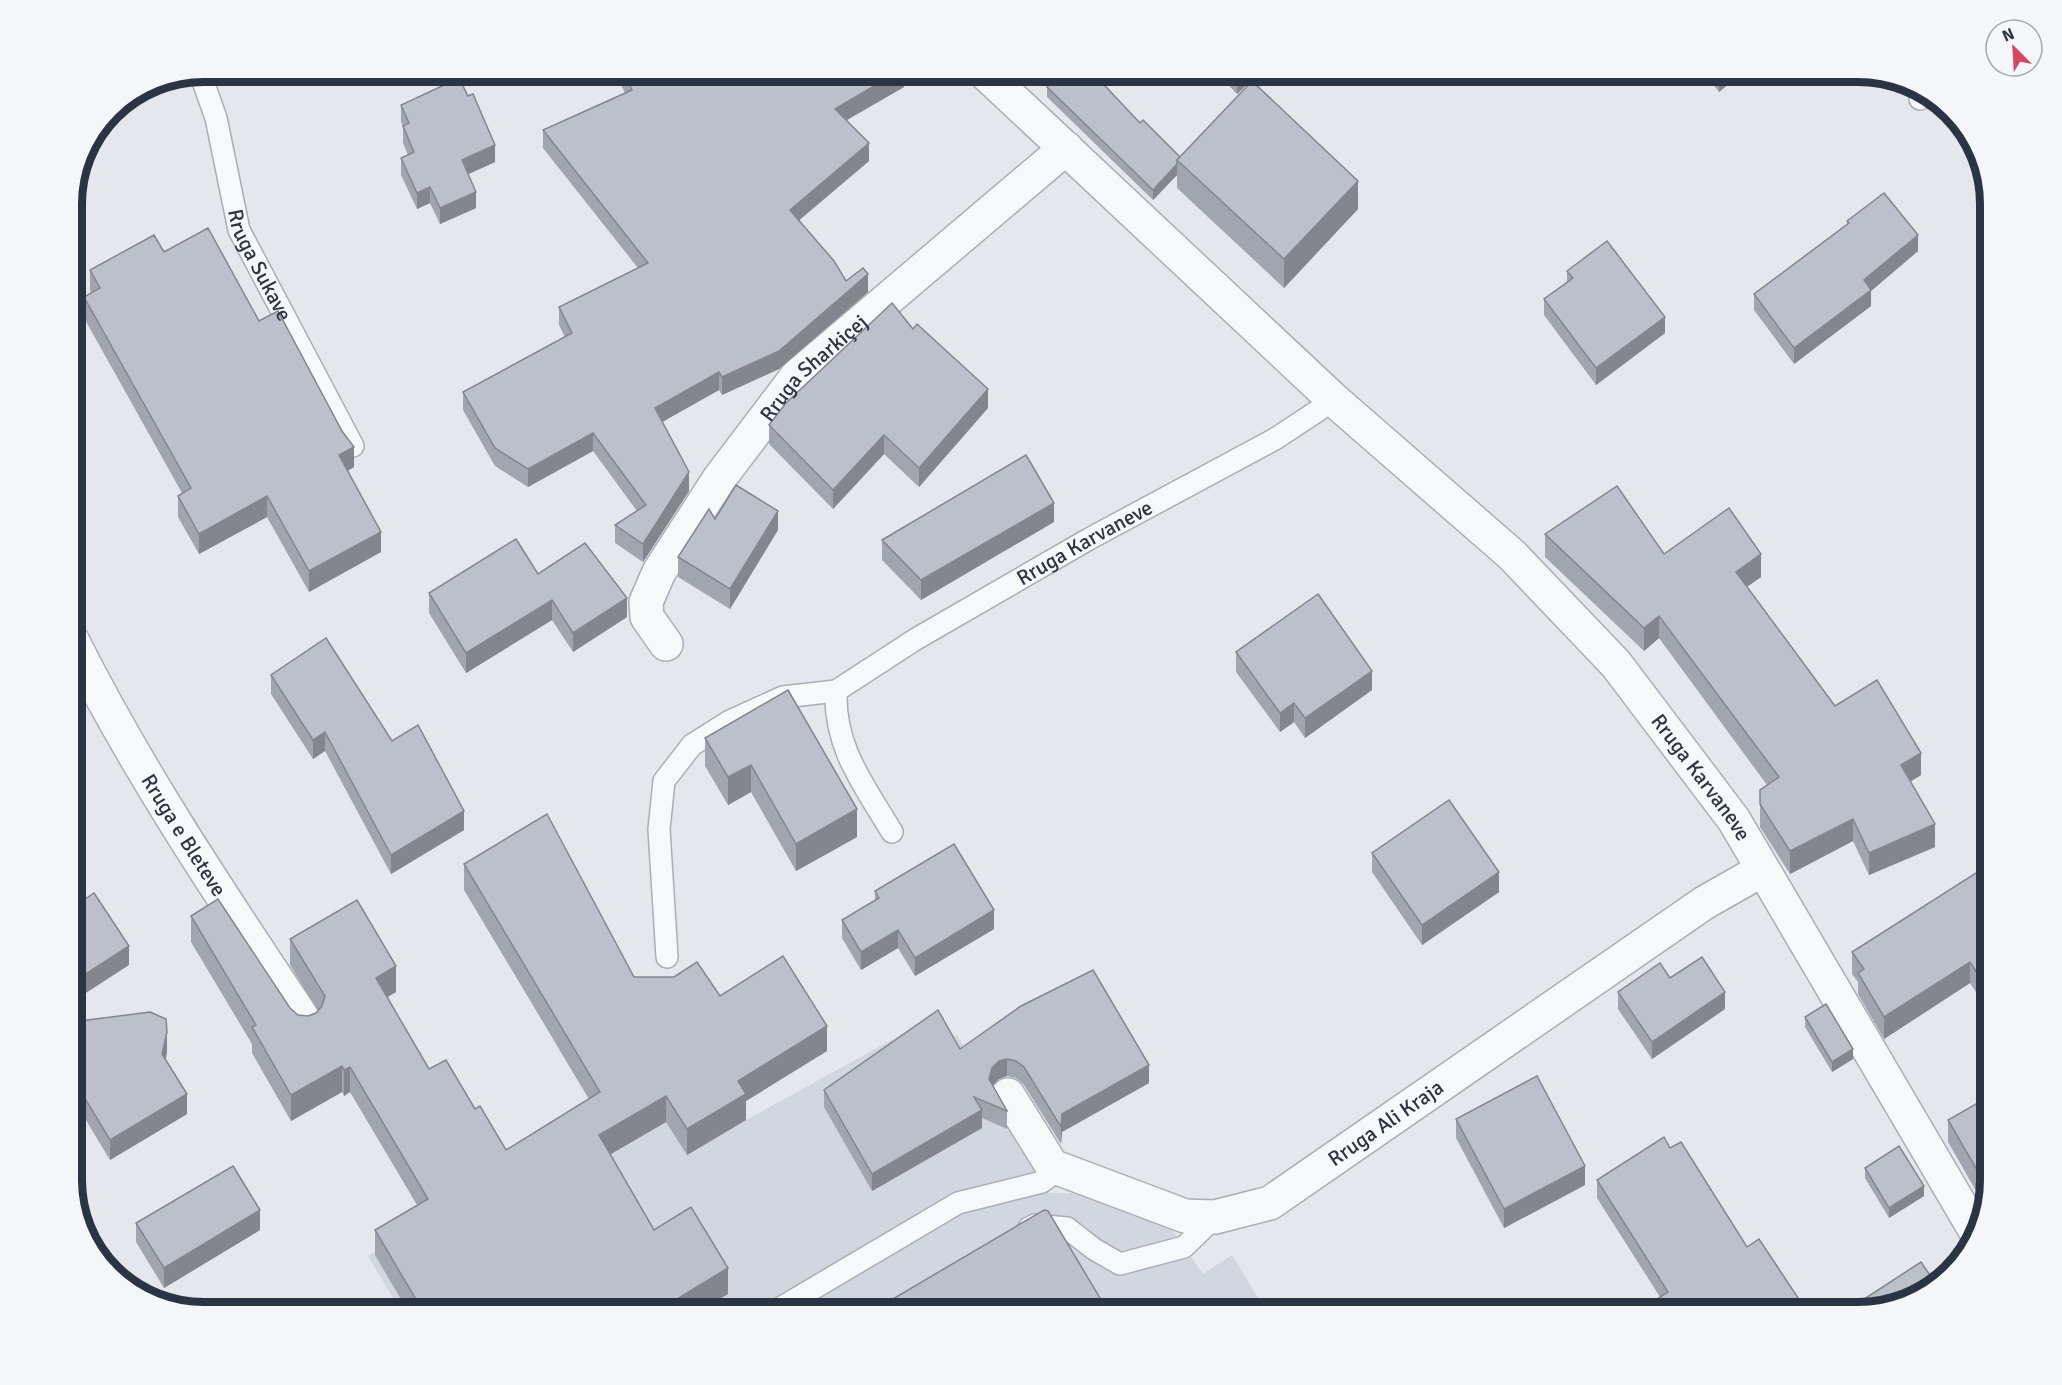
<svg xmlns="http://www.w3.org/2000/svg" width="2062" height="1385" viewBox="0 0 2062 1385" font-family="Signika,sans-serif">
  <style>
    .built { fill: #d2d6de }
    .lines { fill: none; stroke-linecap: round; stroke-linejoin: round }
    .service-casing { stroke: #a9aeb7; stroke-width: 24 }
    .minor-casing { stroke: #a9aeb7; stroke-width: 36 }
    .service { stroke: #f7f8fa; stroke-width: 21 }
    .minor { stroke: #f7f8fa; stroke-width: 33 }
    .wall { fill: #a1a5ae }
    .shaded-wall { fill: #83868d }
    .building { fill: #bbc0ca; stroke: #83868d; stroke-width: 1.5 }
    .labels { text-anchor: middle; stroke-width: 6; stroke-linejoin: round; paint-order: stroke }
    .street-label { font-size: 21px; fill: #2b3445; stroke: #f4f6f9 }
    .rim { fill: none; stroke: #2b3445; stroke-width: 8 }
  </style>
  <rect width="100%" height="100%" fill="#e4e7ec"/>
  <polygon class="built" points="634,1002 674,1003 746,1120 917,1026 958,1037 1033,1170 1049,1193 1071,1193 1156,1216 1170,1227 1203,1274 1232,1255 1267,1313 402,1313 368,1256 600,1117 558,1049"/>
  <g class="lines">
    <g class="service-casing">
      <g id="service">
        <path id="s1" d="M200,73L216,118L239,230L353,446"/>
        <polyline points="1920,99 1927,93"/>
        <path d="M836,691C834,748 864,785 892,832"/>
        <path id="s2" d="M667,957L659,829L664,781L692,745L730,721L783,697L836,691L916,639L1089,539L1275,439L1334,400"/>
        <polyline points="1029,1228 1035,1225 1067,1228 1094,1249 1120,1264 1184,1247 1215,1217"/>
        <polyline points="772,1313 958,1203 1042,1182 1059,1169"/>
      </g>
    </g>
    <g class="minor-casing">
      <g id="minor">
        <path id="s3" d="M984,72L1334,400L1512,555L1616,664L1734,820L1975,1230"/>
        <path id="s4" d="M72,640C139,774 223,898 306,1023"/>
        <path id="s5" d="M666,644L647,617L646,602L659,572L719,479L797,376L1066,148"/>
        <path id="s6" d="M1008,1095L1052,1166L1185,1216L1215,1217L1270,1203L1704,903L1762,870"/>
      </g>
    </g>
    <use href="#service" class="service"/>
    <use href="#minor" class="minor"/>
  </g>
  <g class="wall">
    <polygon points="615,72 904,72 904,87 846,120 869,161 799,220 846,281 868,292 779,369 722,395 719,390 662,422 689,491 643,562 615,543 615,525 637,511 593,451 528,487 495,466 463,410 463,392 565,337 559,325 559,307 638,268 543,148 543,130 625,93"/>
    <polygon points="1216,72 1260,72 1237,94"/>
    <polygon points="1703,72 1743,72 1719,92"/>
    <polygon points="1047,87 1140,123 1180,157 1358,209 1284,288 1177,188 1177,175 1153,200 1047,97"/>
    <polygon points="401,105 495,162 468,174 476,208 440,224 430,203 417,209 401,175 401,158 408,155 403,143 403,126 401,122"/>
    <polygon points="1847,221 1918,251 1871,291 1871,306 1794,364 1754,310 1754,294 1847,224"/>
    <polygon points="164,252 259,321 354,467 347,471 381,552 309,592 267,517 199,554 178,517 178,496 182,493 84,318 84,297 91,293 90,291 90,270"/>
    <polygon points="1567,271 1665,333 1596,385 1544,315 1544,299 1567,282"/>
    <polygon points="913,329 988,408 919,487 884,454 833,509 769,444 769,425"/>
    <polygon points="715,519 778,530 730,609 678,577 678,557"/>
    <polygon points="1054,522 921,600 882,560 882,540"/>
    <polygon points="1545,534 1664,554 1761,577 1747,587 1835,706 1921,775 1910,782 1935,847 1869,875 1853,841 1790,874 1760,827 1760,790 1767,785 1659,638 1644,651 1545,557"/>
    <polygon points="538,574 627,617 573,652 552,620 466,673 429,613 429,593"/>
    <polygon points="1236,652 1372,690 1305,738 1294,722 1280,732 1236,672"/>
    <polygon points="271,675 392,741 464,830 391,874 325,751 313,759 271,694"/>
    <polygon points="705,738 857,809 857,837 796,871 751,792 728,805 705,766"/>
    <polygon points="1372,853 1499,892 1422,945 1372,872"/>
    <polygon points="464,864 634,977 720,996 827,1051 746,1101 746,1120 687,1155 666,1122 610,1154 654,1230 728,1294 696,1313 409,1313 375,1255 375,1230 417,1205 350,1092 344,1096 342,1092 291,1121 252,1053 252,1044 191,942 191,916 298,1015 308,1016 316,1013 318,1011 290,965 290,939 396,992 387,997 429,1069 475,1109 506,1150 589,1099 464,890"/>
    <polygon points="1990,864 1990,1014 1970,983 1884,1039 1858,994 1858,982 1852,974 1852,952"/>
    <polygon points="875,891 994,929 915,976 898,948 861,970 842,938 842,920 875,900"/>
    <polygon points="1670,978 1725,1009 1652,1059 1618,1009 1618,992"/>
    <polygon points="1805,1017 1853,1059 1832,1072 1805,1027"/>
    <polygon points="72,1022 167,1052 166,1059 187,1114 110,1160 72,1097"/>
    <polygon points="960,1049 1149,1083 1062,1132 1061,1144 1024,1085 1016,1078 1007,1076 999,1079 993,1085 1007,1111 1007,1129 982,1118 982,1128 872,1191 824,1107 824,1090"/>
    <polygon points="1456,1119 1585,1185 1504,1228 1456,1138"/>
    <polygon points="1948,1120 1990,1181 1983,1203 1948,1142"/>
    <polygon points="1670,1148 1747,1247 1660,1297 1597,1198 1597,1180"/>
    <polygon points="1865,1168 1924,1196 1889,1218 1865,1178"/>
    <polygon points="136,1223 260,1230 164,1288 136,1242"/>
    <polygon points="1923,1295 1858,1313 1855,1313 1855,1305"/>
    <polygon points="886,1303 1106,1313 886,1313"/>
  </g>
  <g class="shaded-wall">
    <polygon points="898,72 904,72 904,87 835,127 835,109"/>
    <polygon points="1240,72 1260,72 1237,94 1237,74"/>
    <polygon points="1719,72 1743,72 1719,92"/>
    <polygon points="869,143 869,161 790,228 790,210"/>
    <polygon points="495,145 495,162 462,177 462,160"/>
    <polygon points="1177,164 1177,175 1153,200 1153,190"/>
    <polygon points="1358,181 1358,209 1284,288 1284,259"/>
    <polygon points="430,187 430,203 417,209 417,193"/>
    <polygon points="476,192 476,208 440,224 440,208"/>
    <polygon points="1918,235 1918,251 1871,291 1871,306 1794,364 1794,348 1864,280"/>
    <polygon points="868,274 868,292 779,369 722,395 722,377"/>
    <polygon points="1665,317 1665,333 1596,385 1596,368"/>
    <polygon points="719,372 719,390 655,426 655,408"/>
    <polygon points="988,389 988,408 919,487 919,468"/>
    <polygon points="593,433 593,451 528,487 528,469"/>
    <polygon points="884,435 884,454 833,509 833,490"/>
    <polygon points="354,447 354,467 339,476 339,455"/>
    <polygon points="689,472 689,491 643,562 643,544"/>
    <polygon points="267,496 267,517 199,554 199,534"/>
    <polygon points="1054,503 1054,522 921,600 921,580"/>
    <polygon points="778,511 778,530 730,609 730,589"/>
    <polygon points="381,532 381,552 309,592 309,571"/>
    <polygon points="1761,554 1761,577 1736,594 1736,572"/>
    <polygon points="627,598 627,617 573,652 573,633"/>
    <polygon points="552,600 552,620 466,673 466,653"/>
    <polygon points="1659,616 1659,638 1644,651 1644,628"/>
    <polygon points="1372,671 1372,690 1305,738 1305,718"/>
    <polygon points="1294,703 1294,722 1280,732 1280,713"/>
    <polygon points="325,732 325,751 313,759 313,740"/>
    <polygon points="1921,753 1921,775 1901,787 1901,765"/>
    <polygon points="751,765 751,792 728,805 728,777"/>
    <polygon points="857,809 857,837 796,871 796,844"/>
    <polygon points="464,811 464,830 391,874 391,855"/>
    <polygon points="1853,819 1853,841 1790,874 1790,851"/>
    <polygon points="1935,824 1935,847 1869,875 1869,853"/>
    <polygon points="1499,872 1499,892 1422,945 1422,925"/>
    <polygon points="994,910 994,929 915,976 915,958"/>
    <polygon points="898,930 898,948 861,970 861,952"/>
    <polygon points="129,946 129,965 72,1002 72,983"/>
    <polygon points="1970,962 1970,983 1884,1039 1884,1017"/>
    <polygon points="396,966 396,992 376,1004 376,978"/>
    <polygon points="1725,992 1725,1009 1652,1059 1652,1042"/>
    <polygon points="827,1026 827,1051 746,1101 746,1120 687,1155 687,1129 738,1081"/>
    <polygon points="167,1032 167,1052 162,1073 162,1054"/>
    <polygon points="1853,1049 1853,1059 1832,1072 1832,1062"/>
    <polygon points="1007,1059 1007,1076 999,1079 992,1086 989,1079 992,1068 999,1061"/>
    <polygon points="1149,1065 1149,1083 1062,1132 1061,1144 1061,1127 1062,1114"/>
    <polygon points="342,1066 342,1092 291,1121 291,1095"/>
    <polygon points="350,1067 350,1092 344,1096 344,1070"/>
    <polygon points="187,1094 187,1114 110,1160 110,1140"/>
    <polygon points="666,1096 666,1122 599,1161 599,1135"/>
    <polygon points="982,1110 982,1128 872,1191 872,1174"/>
    <polygon points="1585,1166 1585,1185 1504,1228 1504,1209"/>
    <polygon points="1924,1186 1924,1196 1889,1218 1889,1208"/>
    <polygon points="260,1210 260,1230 164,1288 164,1268"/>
    <polygon points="728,1268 728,1294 696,1313 654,1313"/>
    <polygon points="1106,1308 1106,1313 1098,1313"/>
  </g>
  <g class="building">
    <polygon points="624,72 898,72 835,109 869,143 790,210 834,261 846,281 863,268 868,274 779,351 722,377 719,372 655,408 689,472 643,544 615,525 646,505 593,433 528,469 495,448 463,392 572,333 559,307 648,263 543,130 632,90"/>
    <polygon points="1063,72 1092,72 1140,123 1143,120 1180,157 1177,160 1177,164 1153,190 1047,87"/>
    <polygon points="459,78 468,96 473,94 495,145 462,160 476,192 440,208 430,187 417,193 401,158 414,152 403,126 409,123 401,105"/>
    <polygon points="1252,81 1358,181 1284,259 1177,160"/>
    <polygon points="1884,193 1918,235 1864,280 1871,290 1794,348 1754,294 1849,223 1847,221"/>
    <polygon points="208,228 259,321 278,311 342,431 354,447 339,455 381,532 309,571 267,496 199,534 178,496 191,488 84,297 100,288 90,270 154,235 164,252"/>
    <polygon points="1607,241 1665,317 1596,368 1544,299 1573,278 1567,271"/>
    <polygon points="892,303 913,329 917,324 988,389 919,468 884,435 833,490 769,425 786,403"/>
    <polygon points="1026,455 1054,503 921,580 882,540"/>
    <polygon points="736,485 778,511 730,589 678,557 709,509 715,519"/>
    <polygon points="1617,486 1664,554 1729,508 1761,554 1736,572 1835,706 1877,680 1921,753 1901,765 1935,824 1869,853 1853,819 1790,851 1760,804 1760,790 1779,777 1659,616 1644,628 1545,534"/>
    <polygon points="516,539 538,574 585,543 627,598 573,633 552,600 466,653 429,593"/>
    <polygon points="1318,594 1372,671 1305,718 1294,703 1280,713 1236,652"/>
    <polygon points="326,638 392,741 418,725 464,811 391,855 325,732 313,740 271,675"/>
    <polygon points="788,690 857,809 796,844 751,765 728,777 705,738"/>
    <polygon points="1449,800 1499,872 1422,925 1372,853"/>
    <polygon points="547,814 634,977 674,977 697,962 720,996 783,956 827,1026 738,1081 746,1094 687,1129 666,1096 599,1135 654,1230 691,1207 728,1268 654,1313 424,1313 375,1230 428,1199 350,1067 344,1070 342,1066 291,1095 252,1027 256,1025 191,916 218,899 290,1008 298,1015 308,1016 316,1013 322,1006 325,996 290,939 357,900 396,966 376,978 429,1069 446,1060 475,1109 480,1106 506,1150 600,1092 464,864"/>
    <polygon points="954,844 994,910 915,958 898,930 861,952 842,920 879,898 875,891"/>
    <polygon points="1990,864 1990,993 1970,962 1884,1017 1858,973 1864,969 1852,952"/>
    <polygon points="94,893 129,946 72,983 72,908"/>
    <polygon points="1702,957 1725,992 1652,1042 1618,992 1660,963 1670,978"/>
    <polygon points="1093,970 1149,1065 1062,1114 1061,1127 1024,1067 1016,1061 1007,1059 999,1061 992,1068 989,1079 1007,1111 974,1097 982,1110 872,1174 824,1090 938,1010 960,1049 1021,1006"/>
    <polygon points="1826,1004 1853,1049 1832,1062 1805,1017"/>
    <polygon points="150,1012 166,1019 167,1032 162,1054 187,1094 110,1140 72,1077 72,1022"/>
    <polygon points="1537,1076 1585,1166 1504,1209 1456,1119"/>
    <polygon points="1990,1096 1990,1181 1988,1189 1948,1120"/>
    <polygon points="1664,1137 1670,1148 1681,1142 1747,1247 1759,1239 1808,1313 1636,1313 1668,1292 1597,1180"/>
    <polygon points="1899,1146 1924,1186 1889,1208 1865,1168"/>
    <polygon points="233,1166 260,1210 164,1268 136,1223"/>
    <polygon points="1044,1210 1048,1211 1106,1308 1098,1313 892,1313 886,1303"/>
    <polygon points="1921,1262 1936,1284 1923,1295 1860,1312 1855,1305"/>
  </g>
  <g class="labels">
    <g class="street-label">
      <text dy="7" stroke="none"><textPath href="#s1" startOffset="202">Rruga Sukave</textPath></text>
      <text dy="7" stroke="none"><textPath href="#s5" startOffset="338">Rruga Sharkiçej</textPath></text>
      <text dy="7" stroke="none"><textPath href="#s2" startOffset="668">Rruga Karvaneve</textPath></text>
      <text dy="7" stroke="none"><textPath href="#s3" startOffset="1008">Rruga Karvaneve</textPath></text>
      <text dy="7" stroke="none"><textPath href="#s4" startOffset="225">Rruga e Bleteve</textPath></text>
      <text dy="7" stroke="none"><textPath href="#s6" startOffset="453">Rruga Ali Kraja</textPath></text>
    </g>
  </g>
  <path d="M0 0H2062V1385H0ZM204 82H1858A122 122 0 0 1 1980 204V1180A122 122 0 0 1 1858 1302H204A122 122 0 0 1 82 1180V204A122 122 0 0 1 204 82Z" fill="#f4f6f9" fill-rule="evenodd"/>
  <path class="rim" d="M204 82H1858A122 122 0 0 1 1980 204V1180A122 122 0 0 1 1858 1302H204A122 122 0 0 1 82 1180V204A122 122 0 0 1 204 82Z"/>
  <g transform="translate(2014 48) rotate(336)"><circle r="28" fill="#f4f6f9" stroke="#a4a8b1" stroke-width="1.5"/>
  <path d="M0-4.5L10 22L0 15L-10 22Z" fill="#d1495b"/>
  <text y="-9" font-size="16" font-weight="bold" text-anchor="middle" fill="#2b3445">N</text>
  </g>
</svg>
